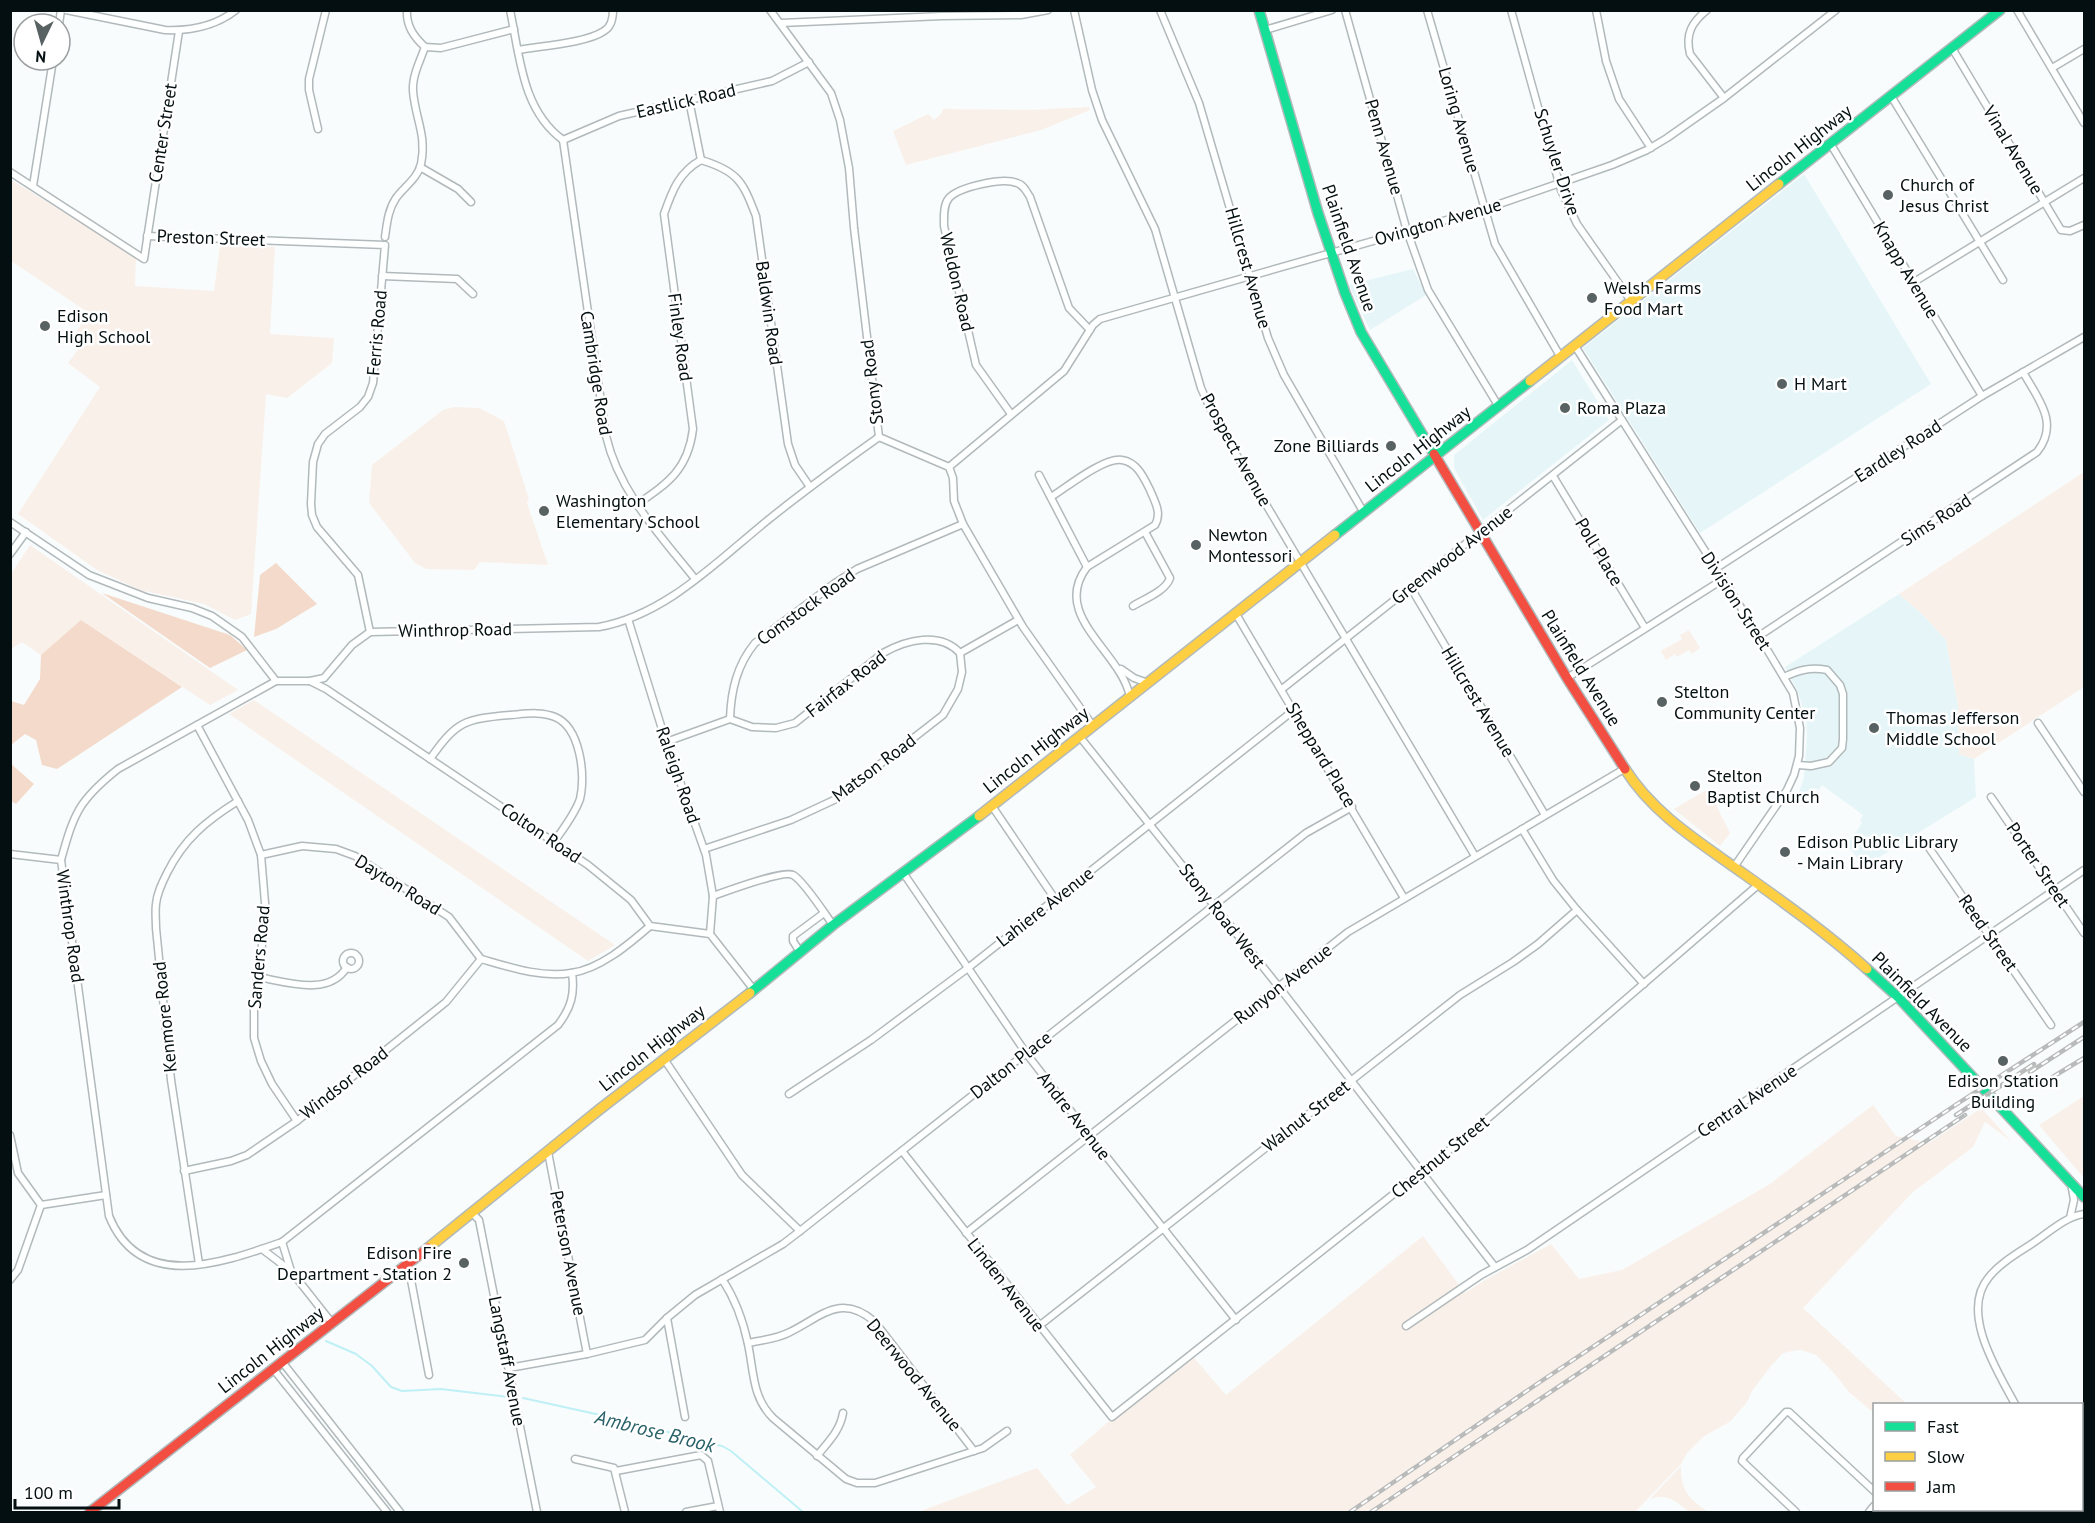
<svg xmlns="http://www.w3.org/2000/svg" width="2095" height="1523" viewBox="0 0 2095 1523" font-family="'PT Sans',sans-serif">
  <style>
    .built { fill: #e6f6f8 }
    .green { fill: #faf0ea }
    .forest { fill: #f4daca }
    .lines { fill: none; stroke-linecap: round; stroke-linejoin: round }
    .stream { stroke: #bff0f6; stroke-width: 2 }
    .street-casing { stroke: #b2b9bb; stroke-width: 9 }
    .fast-casing { stroke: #b2b9bb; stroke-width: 12 }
    .slow-casing { stroke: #b2b9bb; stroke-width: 12 }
    .jam-casing { stroke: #b2b9bb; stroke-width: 12 }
    .street { stroke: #feffff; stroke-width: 6 }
    .fast { stroke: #16e098; stroke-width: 9 }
    .slow { stroke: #ffcf43; stroke-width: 9 }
    .jam { stroke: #f24e42; stroke-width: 9 }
    .rail-casing { stroke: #b9bbbb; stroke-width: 4.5 }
    .rail { stroke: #fff; stroke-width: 2; stroke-dasharray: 7; stroke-linecap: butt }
    .poi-dot { fill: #596263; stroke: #fff; stroke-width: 2 }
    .labels { text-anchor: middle; stroke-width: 5; stroke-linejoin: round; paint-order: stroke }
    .street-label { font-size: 18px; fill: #040f11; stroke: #fff }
    .poi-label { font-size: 18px; fill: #040f11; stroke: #fff; text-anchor: start }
    .water-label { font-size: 20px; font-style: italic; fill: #286168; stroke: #fff }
  </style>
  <rect width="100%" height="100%" fill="#f8fcfc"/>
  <g class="built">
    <polygon points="1804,174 1931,384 1700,533 1583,348"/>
    <polygon points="1413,269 1426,295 1370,330 1349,285"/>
    <polygon points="1572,360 1609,420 1483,520 1454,468 1454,455"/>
    <polygon points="1899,594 1923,615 1946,640 1958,706 1959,754 1974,759 1976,797 1873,861 1864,862 1859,860 1845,842 1851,840 1862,823 1860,821 1863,815 1822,785 1819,790 1815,788 1806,792 1799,792 1804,778 1807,736 1806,718 1798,692 1785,667"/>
  </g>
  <g class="green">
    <polygon points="1089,107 1090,110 1041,130 906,165 893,131 928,114 934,120 942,113 943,109 1029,110"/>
    <polygon points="10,179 136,257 135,286 214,291 220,246 275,247 270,334 334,338 332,363 287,398 266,394 251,614 235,620 204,604 140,590 97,570 18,514 100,387 68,363 85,340 76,332 89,313 11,261"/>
    <polygon points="455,407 479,408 504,421 529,499 527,503 548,565 480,562 474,570 426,569 415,563 369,503 372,465 443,410"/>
    <polygon points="2084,472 2084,687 1974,759 1959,754 1958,706 1946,640 1923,615 1899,594"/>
    <polygon points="30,545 238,690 210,705 81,620 41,655 22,642 11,649 11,574"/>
    <polygon points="1689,630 1700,648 1692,654 1689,650 1677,657 1675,654 1666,660 1661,651 1682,639 1680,635"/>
    <polygon points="254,700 615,945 588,961 229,714"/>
    <polygon points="1708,789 1730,833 1720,846 1674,809"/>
    <polygon points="2084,1096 2084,1178 2039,1125"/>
    <polygon points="1873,1105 1896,1136 1929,1143 1977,1111 1983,1110 2011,1141 1985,1122 1973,1147 1913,1192 1803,1308 1907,1404 1874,1404 1874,1413 1850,1393 1832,1371 1816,1355 1801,1350 1787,1352 1782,1354 1771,1366 1752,1391 1747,1402 1731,1421 1703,1437 1687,1453 1681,1464 1635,1512 918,1512 1037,1468 1067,1505 1096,1487 1070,1455 1189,1352 1226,1395 1423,1236 1465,1293 1485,1280 1551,1244 1579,1279 1622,1270 1770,1184"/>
    <path d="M1681,1466C1681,1492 1688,1497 1708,1512H1689C1676,1501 1668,1493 1650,1499Z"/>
  </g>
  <g class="forest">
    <polygon points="276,563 317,604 276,629 254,637 260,575"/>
    <polygon points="102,593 230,635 247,650 210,668"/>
    <polygon points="81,620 182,687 57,769 42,765 36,740 25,734 11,745 11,701 24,705 40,679 41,655"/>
    <polygon points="10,763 34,784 16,804 11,801"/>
  </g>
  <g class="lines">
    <g class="stream">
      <polyline points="326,1341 356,1354 372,1366 391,1387 402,1391 441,1389 509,1397"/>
      <polyline points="523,1398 614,1418 722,1446 731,1451 803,1512"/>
    </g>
    <g class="street-casing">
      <g id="street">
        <path d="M66,10L165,30C189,31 216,26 236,10"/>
        <path d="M407,10C406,26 414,37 425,47L441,48L514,29"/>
        <path d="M510,10C520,57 522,110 563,140"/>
        <polyline points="770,10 831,93 840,120 849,168 854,228 879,437"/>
        <polyline points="1074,10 1092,90 1102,120 1155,229 1201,388 1214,417 1475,856"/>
        <polyline points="1160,10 1199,103 1268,338 1284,375 1364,513"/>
        <polyline points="1345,10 1407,231 1428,290 1499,407"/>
        <polyline points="1427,10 1495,244 1560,356"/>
        <polyline points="1511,10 1561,190 1577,224 1631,301"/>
        <polyline points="1596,10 1606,61 1619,99 1651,148"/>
        <path d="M1707,10C1692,22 1685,34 1690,54L1724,98"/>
        <polyline points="2017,10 2084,123"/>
        <polyline points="781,23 942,16 1021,15 1048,10"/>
        <polyline points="59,24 61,10"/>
        <polyline points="1265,30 1332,10"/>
        <polyline points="1952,48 2061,230 2070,231 2084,225"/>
        <path d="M518,50C540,46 587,43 604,31C611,27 613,19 613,10"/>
        <polyline points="2052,68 2084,49"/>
        <polyline points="1891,96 2003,280"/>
        <polyline points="689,100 701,160"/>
        <polyline points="318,129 309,90 309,79 326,10"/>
        <path d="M563,140L606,436C619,492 660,535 695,579"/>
        <polyline points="563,140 619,116 772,81 809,62"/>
        <polyline points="1830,143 1982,396"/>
        <path d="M701,160C738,171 743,182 756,216L788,444L795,465L810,487"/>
        <polyline points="420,167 458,189 471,202"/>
        <polyline points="10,172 144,259 179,31"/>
        <polyline points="33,186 53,60"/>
        <polyline points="147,236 385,245 373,383 368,397 360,407 325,434 318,444 313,462 311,504 312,515 317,527 358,575 370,632"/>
        <path d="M385,237C387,223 388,210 396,198C404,187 418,178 421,164C427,135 415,118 413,91C412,76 420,61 425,47"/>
        <polyline points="382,276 457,279 473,294"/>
        <polyline points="1914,282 2084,178"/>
        <polyline points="1575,346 1759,636 1793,693 1800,728 1799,756 1794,775 1787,790 1734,867"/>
        <path d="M1011,414L976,365L944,226C944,217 943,205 949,198C959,187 1003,177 1017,183C1024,185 1026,191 1030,197L1069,308L1090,330"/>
        <polyline points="879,437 949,467 953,478 954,501 963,524 1023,627 1093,726"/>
        <polyline points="949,467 1064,371 1093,325 1100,319 1485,209 1612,165 1647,150 1667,138 1724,98 1836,10"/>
        <polyline points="1039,475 1087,567"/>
        <polyline points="1553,476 1645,628"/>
        <path d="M1051,497C1067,487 1104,457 1122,460C1137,462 1144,478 1150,490C1155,502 1162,513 1155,525L1087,567C1050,616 1121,651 1130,697"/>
        <path d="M636,505C668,483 688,470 693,429L664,214C672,191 679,172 701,160"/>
        <polyline points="10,522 89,575 148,598 192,608 212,616 242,637 276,681"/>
        <polyline points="10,554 26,532"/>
        <polyline points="1715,569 1982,396 2084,337"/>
        <polyline points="1411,588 1545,815"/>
        <path d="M1133,606C1144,599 1166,591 1170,578L1145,532"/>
        <polyline points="1236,614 1404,898"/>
        <polyline points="628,619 666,742 706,855 713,896 710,934"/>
        <path d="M1759,636L2037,452C2060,423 2038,399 2023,372"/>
        <polyline points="960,653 1018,620"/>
        <polyline points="1121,669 1134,678 1148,683"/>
        <path d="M1784,677C1799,670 1810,667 1827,670L1840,685L1843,694V739L1842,748L1829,762L1811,766L1798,765"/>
        <polyline points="1567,678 1722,580"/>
        <polyline points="310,681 326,689 588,865 631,900 650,926 710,934 754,990"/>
        <polyline points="1282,689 1622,420"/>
        <path d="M730,719C731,690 737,665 755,643L835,583L857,569L963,524"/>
        <polyline points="2038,723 2084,792"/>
        <polyline points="197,725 248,820 261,855 266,915 254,1004 254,1038 261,1061 272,1084 297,1121"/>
        <polyline points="1080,737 1279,987 1495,1267"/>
        <path d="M666,742L730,719L752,727L776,728L795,723L883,653C906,640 940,631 960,653"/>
        <path d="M430,759C457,721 464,719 510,715C524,714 541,711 555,717C580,727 586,775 580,799C575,814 563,829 554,842"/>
        <polyline points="1991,797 2084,933"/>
        <polyline points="992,806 1055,899"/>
        <polyline points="1522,829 1553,880 1577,910 1644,984"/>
        <polyline points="1925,842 2051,1025"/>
        <polyline points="704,849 791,820 834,800 943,715 958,689 962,672 960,653"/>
        <polyline points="10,854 61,860"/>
        <polyline points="261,855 302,846 336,849 355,856 449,917 481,959"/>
        <polyline points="904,874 1026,1053 1090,1136 1236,1320"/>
        <path d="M713,896C727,891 783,870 793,875C803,880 825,914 833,925"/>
        <polyline points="800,952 793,941 793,936 824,913"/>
        <circle cx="351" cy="961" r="8"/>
        <path d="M481,959C509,967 541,978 571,973C600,969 628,945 650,926"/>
        <path d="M572,973C575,994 571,1008 558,1025L282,1242C222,1263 140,1293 109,1216L61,860C74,813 79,800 118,769L276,681H310L324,678L352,645L370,632L599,627C666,615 717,561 768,520C804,491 841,464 879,437"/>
        <path d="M258,977C287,982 329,997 347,967"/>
        <polyline points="664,1059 742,1175 800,1231"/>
        <polyline points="789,1094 871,1040 968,968 1294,710"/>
        <polyline points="10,1135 18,1173 41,1205"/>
        <polyline points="902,1151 1112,1417 1472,1132 1758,885"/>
        <polyline points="548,1152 587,1354"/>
        <polyline points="184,1171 231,1161 247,1155 297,1121 446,1002 481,959"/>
        <polyline points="41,1205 106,1195"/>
        <polyline points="472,1213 479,1220 537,1512"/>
        <polyline points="2070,1218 2074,1200 2071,1183"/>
        <polyline points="966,1233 1348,932 1624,769"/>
        <polyline points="282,1242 291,1271"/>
        <polyline points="262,1249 291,1271 332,1323"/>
        <path d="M199,1264L171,1080L156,928C156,920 155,912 156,904C157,893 162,883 167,873C184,839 206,821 238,801"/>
        <polyline points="408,1264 429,1375"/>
        <path d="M722,1279C736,1300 743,1320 748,1344C754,1372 752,1397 773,1418L846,1479L857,1483H875L983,1448L1007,1431"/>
        <polyline points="10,1280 18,1270 41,1205"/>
        <polyline points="667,1318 685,1417"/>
        <polyline points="1039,1326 1460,995 1513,962 1538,944 1577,910"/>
        <polyline points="1406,1326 1481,1275 1527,1250 2084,870"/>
        <path d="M748,1343C762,1340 777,1339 790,1332C821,1317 841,1292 875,1322L974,1451"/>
        <polyline points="283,1363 400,1512"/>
        <polyline points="509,1368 587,1354 645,1340 667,1318 695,1295 783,1244 800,1231 1306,833 1352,807"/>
        <polyline points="274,1370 387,1512"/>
        <path d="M2015,1404C1998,1372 1959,1312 1989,1277C2000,1263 2018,1253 2033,1243C2048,1233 2066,1216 2084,1214"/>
        <path d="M817,1456C828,1442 840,1431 843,1413"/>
        <polyline points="575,1459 614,1468 625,1512"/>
        <polyline points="616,1471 701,1455 708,1461 720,1512"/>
        <polyline points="1895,1510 1898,1512"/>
        <polyline points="2071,1510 2073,1512"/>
        <polyline points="686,1512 718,1506"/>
        <polyline points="1796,1512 1742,1461 1743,1458 1786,1412 1789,1412 1874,1491"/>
        <polyline points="1869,1512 1874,1506"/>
      </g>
    </g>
    <g class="fast-casing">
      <g id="fast">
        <polyline points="1259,10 1318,213 1345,293 1361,332 1434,454"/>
        <polyline points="1779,184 2000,10"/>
        <polyline points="1335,535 1530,381"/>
        <polyline points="1867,969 1899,998 2084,1197"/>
        <polyline points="750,993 833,925 979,816"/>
      </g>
    </g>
    <g class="slow-casing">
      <g id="slow">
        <polyline points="1530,381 1779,184"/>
        <path d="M1625,769C1654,815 1701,843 1744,874C1786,904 1828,934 1867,969"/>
        <polyline points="979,816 1335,535"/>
        <polyline points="428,1248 600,1109 750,993"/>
      </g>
    </g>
    <g class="jam-casing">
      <g id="jam">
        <polyline points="1434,454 1567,678 1625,769"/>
        <polyline points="90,1512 428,1248"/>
      </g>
    </g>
    <use href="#street" class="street"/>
    <use href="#fast" class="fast"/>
    <use href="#slow" class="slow"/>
    <use href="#jam" class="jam"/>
    <g class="rail-casing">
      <g id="rail">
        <polyline points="2030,1072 2084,1037"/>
        <polyline points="2041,1084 2084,1058"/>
        <polyline points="1956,1115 2034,1064"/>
        <polyline points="1350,1512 1537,1384 1957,1104 2084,1022"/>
        <polyline points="1371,1512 1965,1115"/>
      </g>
    </g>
    <use href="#rail" class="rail"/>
  </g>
  <g class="poi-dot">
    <circle cx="1888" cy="195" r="6"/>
    <circle cx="1592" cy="298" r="6"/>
    <circle cx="45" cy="326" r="6"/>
    <circle cx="1782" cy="384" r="6"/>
    <circle cx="1565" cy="408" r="6"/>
    <circle cx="1391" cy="446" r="6"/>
    <circle cx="544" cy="511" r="6"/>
    <circle cx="1196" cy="545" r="6"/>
    <circle cx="1662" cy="702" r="6"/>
    <circle cx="1874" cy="728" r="6"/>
    <circle cx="1695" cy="786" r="6"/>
    <circle cx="1785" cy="852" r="6"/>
    <circle cx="2003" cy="1061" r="6"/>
    <circle cx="464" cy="1263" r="6"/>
  </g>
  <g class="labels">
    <g class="street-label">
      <text transform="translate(686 101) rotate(-13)" y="6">Eastlick Road</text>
      <text transform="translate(1459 120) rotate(74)" y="6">Loring Avenue</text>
      <text transform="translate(163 133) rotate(-81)" y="6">Center Street</text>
      <text transform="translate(1384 147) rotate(74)" y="6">Penn Avenue</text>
      <text transform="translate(1799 148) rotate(-38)" y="6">Lincoln Highway</text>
      <text transform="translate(2013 150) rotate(59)" y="6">Vinal Avenue</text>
      <text transform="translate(1557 162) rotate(72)" y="6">Schuyler Drive</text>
      <text transform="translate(1438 222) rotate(-16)" y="6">Ovington Avenue</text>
      <text transform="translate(211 238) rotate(2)" y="6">Preston Street</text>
      <text transform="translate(1349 248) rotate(71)" y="6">Plainfield Avenue</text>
      <text transform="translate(1248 268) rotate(74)" y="6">Hillcrest Avenue</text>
      <text transform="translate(1906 270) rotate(59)" y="6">Knapp Avenue</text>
      <text transform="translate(957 282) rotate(77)" y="6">Weldon Road</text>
      <text transform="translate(769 313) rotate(82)" y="6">Baldwin Road</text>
      <text transform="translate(377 333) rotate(-85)" y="6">Ferris Road</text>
      <text transform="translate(680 337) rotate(82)" y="6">Finley Road</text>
      <text transform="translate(596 373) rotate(81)" y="6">Cambridge Road</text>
      <text transform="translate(872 382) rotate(-97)" y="6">Stony Road</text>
      <text transform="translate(1418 449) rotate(-38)" y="6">Lincoln Highway</text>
      <text transform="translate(1236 450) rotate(61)" y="6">Prospect Avenue</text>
      <text transform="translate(1898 451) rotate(-33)" y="6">Eardley Road</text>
      <text transform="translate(1936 520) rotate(-33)" y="6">Sims Road</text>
      <text transform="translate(1599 552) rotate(59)" y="6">Poll Place</text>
      <text transform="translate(1452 555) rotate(-38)" y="6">Greenwood Avenue</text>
      <text transform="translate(1736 601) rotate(57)" y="6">Division Street</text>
      <text transform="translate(806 607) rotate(-36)" y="6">Comstock Road</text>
      <text transform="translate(455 630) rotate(-1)" y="6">Winthrop Road</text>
      <text transform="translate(1581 668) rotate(58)" y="6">Plainfield Avenue</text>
      <text transform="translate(846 684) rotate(-38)" y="6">Fairfax Road</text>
      <text transform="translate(1478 702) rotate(59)" y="6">Hillcrest Avenue</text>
      <text transform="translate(1036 750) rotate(-38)" y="6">Lincoln Highway</text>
      <text transform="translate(1321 755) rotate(59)" y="6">Sheppard Place</text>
      <text transform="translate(874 768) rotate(-37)" y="6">Matson Road</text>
      <text transform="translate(678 775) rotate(71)" y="6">Raleigh Road</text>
      <text transform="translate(541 833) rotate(34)" y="6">Colton Road</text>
      <text transform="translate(2038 865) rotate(56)" y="6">Porter Street</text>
      <text transform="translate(398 885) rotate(32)" y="6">Dayton Road</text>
      <text transform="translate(1045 907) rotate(-38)" y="6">Lahiere Avenue</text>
      <text transform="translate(1222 916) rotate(52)" y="6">Stony Road West</text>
      <text transform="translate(70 926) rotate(82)" y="6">Winthrop Road</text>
      <text transform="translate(1988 933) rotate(55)" y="6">Reed Street</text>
      <text transform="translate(259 957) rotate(-85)" y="6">Sanders Road</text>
      <text transform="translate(1283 984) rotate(-38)" y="6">Runyon Avenue</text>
      <text transform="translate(1922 1002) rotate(45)" y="6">Plainfield Avenue</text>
      <text transform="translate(165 1017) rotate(-96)" y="6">Kenmore Road</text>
      <text transform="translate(652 1048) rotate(-38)" y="6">Lincoln Highway</text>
      <text transform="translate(1011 1065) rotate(-38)" y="6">Dalton Place</text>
      <text transform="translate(344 1083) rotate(-38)" y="6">Windsor Road</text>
      <text transform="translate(1747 1101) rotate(-34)" y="6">Central Avenue</text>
      <text transform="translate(1074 1116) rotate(52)" y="6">Andre Avenue</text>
      <text transform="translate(1306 1116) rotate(-38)" y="6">Walnut Street</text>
      <text transform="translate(1440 1157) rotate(-39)" y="6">Chestnut Street</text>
      <text transform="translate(568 1253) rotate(79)" y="6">Peterson Avenue</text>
      <text transform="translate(1006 1285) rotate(52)" y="6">Linden Avenue</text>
      <text transform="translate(271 1350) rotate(-38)" y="6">Lincoln Highway</text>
      <text transform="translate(507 1361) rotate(79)" y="6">Langstaff Avenue</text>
      <text transform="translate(914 1375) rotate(51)" y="6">Deerwood Avenue</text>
    </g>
    <g class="poi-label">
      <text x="1900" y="191">Church of<tspan x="1900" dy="21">Jesus Christ</tspan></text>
      <text x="1604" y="294">Welsh Farms<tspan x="1604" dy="21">Food Mart</tspan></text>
      <text x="57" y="322">Edison<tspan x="57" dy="21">High School</tspan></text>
      <text x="1794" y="390">H Mart</text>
      <text x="1577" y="414">Roma Plaza</text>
      <text x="1379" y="452" text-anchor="end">Zone Billiards</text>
      <text x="556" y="507">Washington<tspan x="556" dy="21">Elementary School</tspan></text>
      <text x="1208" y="541">Newton<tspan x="1208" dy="21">Montessori</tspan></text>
      <text x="1674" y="698">Stelton<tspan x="1674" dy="21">Community Center</tspan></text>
      <text x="1886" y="724">Thomas Jefferson<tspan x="1886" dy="21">Middle School</tspan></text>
      <text x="1707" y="782">Stelton<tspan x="1707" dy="21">Baptist Church</tspan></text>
      <text x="1797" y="848">Edison Public Library<tspan x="1797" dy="21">- Main Library</tspan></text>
      <text x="2003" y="1087" text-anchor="middle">Edison Station<tspan x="2003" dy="21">Building</tspan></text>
      <text x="452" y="1259" text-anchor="end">Edison Fire<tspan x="452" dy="21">Department - Station 2</tspan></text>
    </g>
    <g class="water-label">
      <text transform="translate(655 1431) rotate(14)" y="7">Ambrose Brook</text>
    </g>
  </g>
  <rect width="2095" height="1523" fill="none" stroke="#040f11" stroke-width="24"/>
  <rect x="1873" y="1403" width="210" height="108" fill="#ffffff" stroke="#9b9fa0" stroke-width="1.5"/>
  <rect x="1885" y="1422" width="30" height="9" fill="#16e098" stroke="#9b9fa0" stroke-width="1.5"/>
  <text x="1927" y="1433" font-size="18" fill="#040f11">Fast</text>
  <rect x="1885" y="1452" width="30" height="9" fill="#ffcf43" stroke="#9b9fa0" stroke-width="1.5"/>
  <text x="1927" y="1463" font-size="18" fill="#040f11">Slow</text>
  <rect x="1885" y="1482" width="30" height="9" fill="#f24e42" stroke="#9b9fa0" stroke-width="1.5"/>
  <text x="1927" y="1493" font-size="18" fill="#040f11">Jam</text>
  <g transform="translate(42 42) rotate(185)"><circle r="28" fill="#ffffff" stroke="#9b9fa0" stroke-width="1.5"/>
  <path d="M0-4.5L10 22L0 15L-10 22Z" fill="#596263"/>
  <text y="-9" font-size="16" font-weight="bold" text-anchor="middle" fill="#040f11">N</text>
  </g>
  <path d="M15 1499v9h104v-9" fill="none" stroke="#040f11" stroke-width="3"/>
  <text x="24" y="1499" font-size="18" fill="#040f11" stroke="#ffffff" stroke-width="4.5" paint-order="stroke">100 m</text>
</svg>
